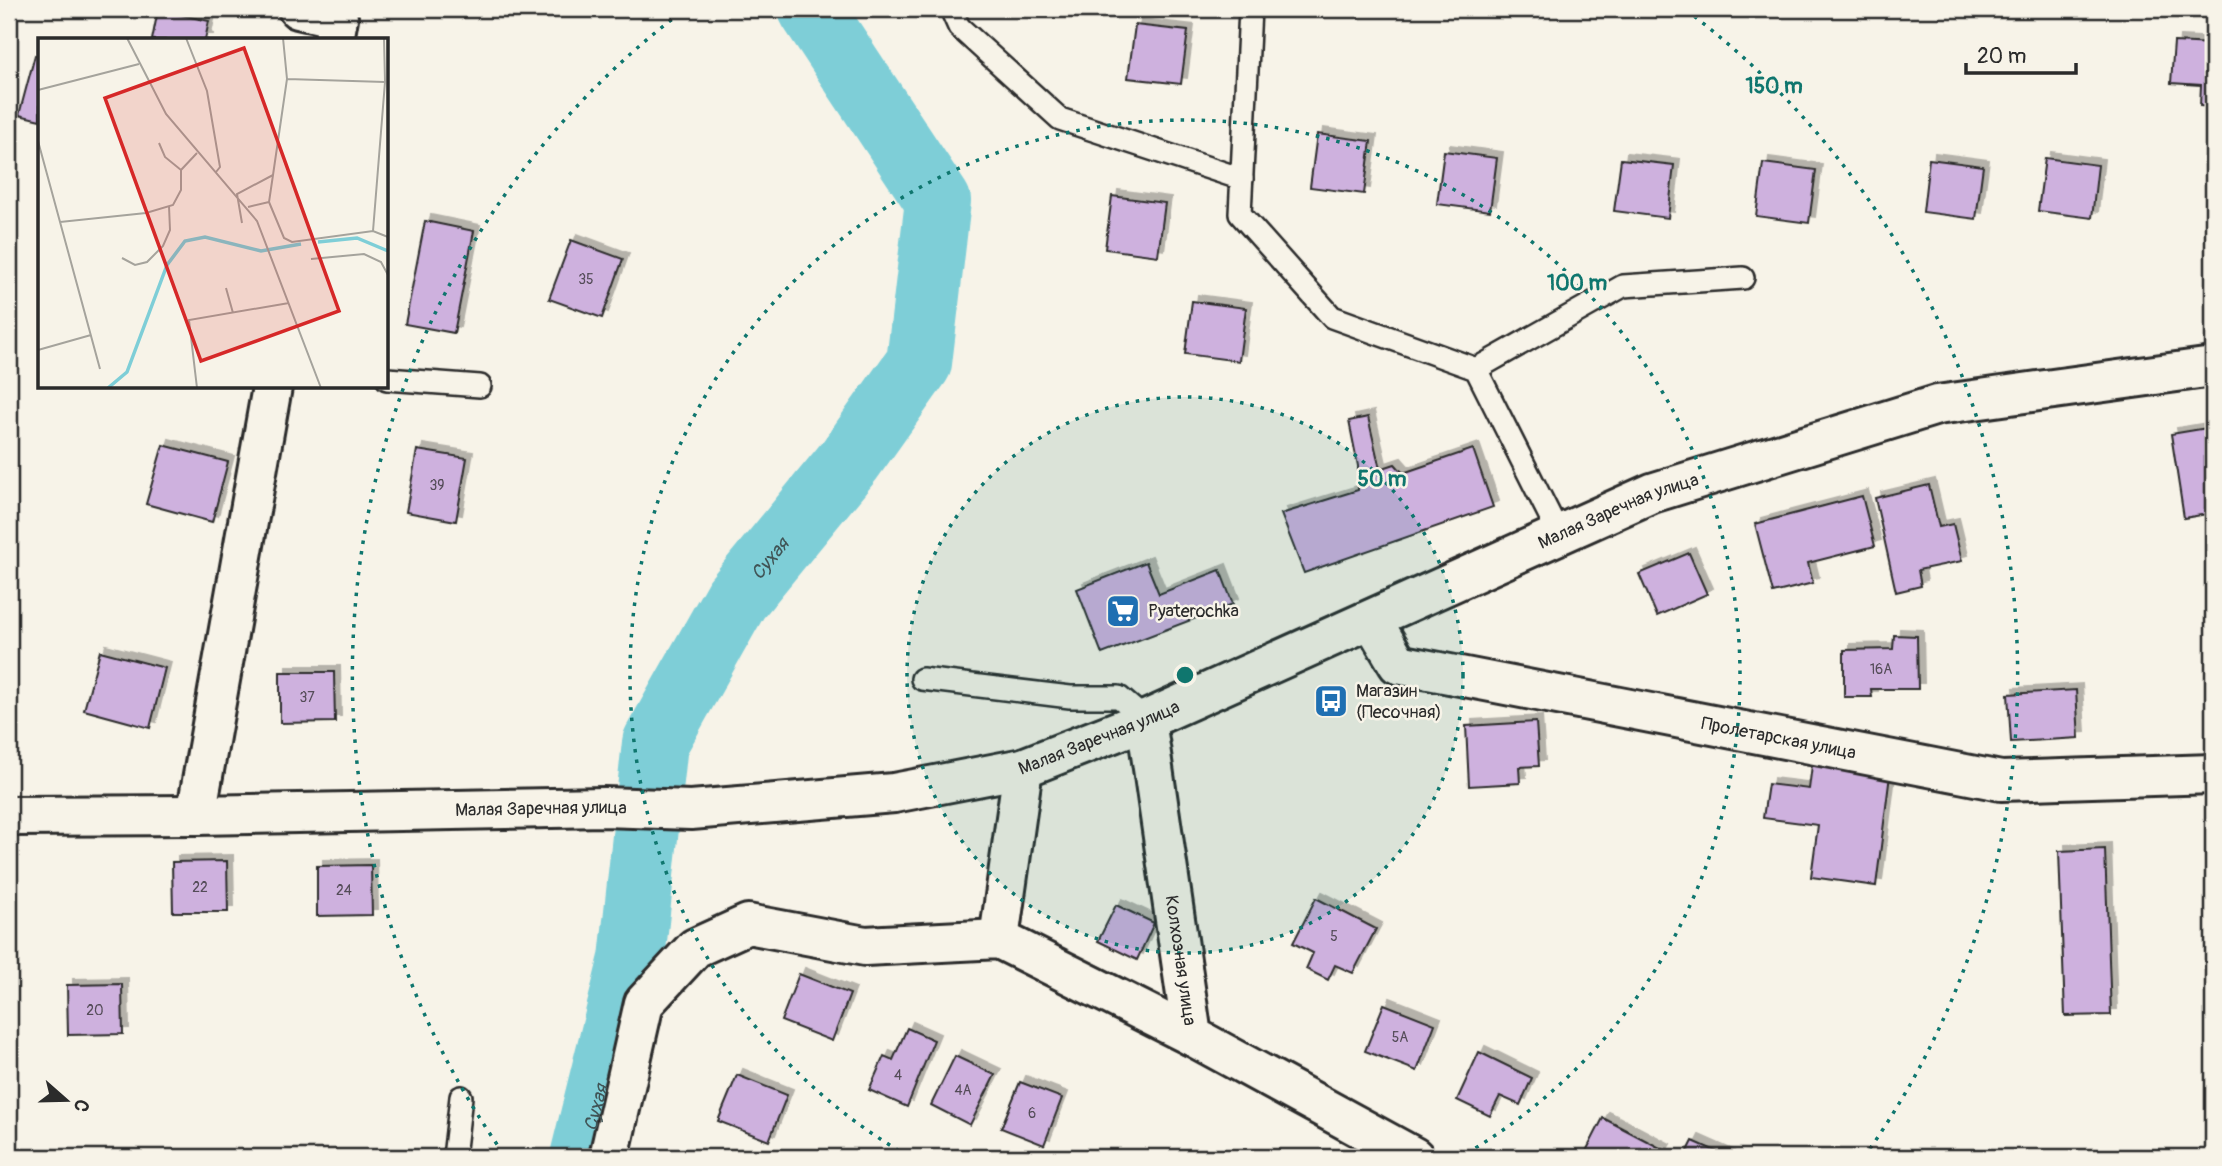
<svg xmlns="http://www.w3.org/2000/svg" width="2222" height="1166" viewBox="0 0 2222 1166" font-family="Pangolin,sans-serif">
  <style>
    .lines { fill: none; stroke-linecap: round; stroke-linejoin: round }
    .river { stroke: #7eced7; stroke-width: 66 }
    .building { fill: #ceb1de; stroke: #2b2b2b; stroke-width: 2; filter: url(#shadow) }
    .lane-casing { stroke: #2b2b2b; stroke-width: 26 }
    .street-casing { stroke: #2b2b2b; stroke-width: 44 }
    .secondary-casing { stroke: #2b2b2b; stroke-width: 44 }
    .lane { stroke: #f7f3e8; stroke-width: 21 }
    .street { stroke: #f7f3e8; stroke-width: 38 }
    .secondary { stroke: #f7f3e8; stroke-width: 38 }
    .ring { fill: none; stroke: #0f766e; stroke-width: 3.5; stroke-dasharray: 3.5 7 }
    .labels { text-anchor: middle; stroke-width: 5; stroke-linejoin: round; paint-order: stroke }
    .number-label { font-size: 14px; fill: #544c58 }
    .street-label { font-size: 18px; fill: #2b2b2b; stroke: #f7f3e8 }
    .poi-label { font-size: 18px; fill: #2b2b2b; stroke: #f7f3e8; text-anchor: start }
    .water-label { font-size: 19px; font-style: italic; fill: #405456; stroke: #f7f3e8 }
    .inset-river { fill: none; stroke: #7eced7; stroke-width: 3.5 }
    .inset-road { fill: none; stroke: #a5a39c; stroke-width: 2 }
    .view { fill: #d62828; fill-opacity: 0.15; stroke: #d62828; stroke-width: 3.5 }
    .inset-edge { fill: none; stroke: #2b2b2b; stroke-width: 3.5 }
    .centre { fill: #0f766e; stroke: #f7f3e8; stroke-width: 3.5 }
    .ring-label { font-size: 21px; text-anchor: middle; font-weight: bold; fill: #0f766e; stroke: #f7f3e8; stroke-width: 5; stroke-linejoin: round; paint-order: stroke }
  </style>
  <defs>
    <filter id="shadow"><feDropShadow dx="6" dy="-6" stdDeviation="0" flood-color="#0004"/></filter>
  </defs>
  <rect width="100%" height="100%" fill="#f7f3e8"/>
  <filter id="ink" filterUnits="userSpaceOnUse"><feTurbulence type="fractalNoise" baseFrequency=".0143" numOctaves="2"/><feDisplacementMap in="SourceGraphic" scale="14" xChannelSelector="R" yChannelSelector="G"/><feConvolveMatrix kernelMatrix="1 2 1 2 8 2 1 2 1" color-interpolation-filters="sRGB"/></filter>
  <g filter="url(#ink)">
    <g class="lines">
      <path class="river" id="s1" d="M583,1157L632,959L655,743L736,599L850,460L919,363L938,201L811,9"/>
    </g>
    <g class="building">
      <polygon points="158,10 209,21 205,40 208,40 152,40"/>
      <polygon points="1135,25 1188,31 1181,84 1128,78"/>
      <polygon points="2174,42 2213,44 2213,107 2200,106 2201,85 2171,83"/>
      <polygon points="35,55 40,56 40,120 19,115"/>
      <polygon points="1317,134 1371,141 1364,194 1310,187"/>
      <polygon points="1444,151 1497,158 1490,211 1437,204"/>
      <polygon points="2045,158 2098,165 2092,218 2038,211"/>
      <polygon points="1621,159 1674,165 1668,218 1614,211"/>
      <polygon points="1929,159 1983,166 1976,219 1923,212"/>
      <polygon points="1763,163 1816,170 1809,223 1756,216"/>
      <polygon points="1112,196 1165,203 1158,256 1105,249"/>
      <polygon points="425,221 474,231 454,333 405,324"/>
      <polygon points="571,240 623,259 602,318 549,299"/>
      <polygon points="1192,301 1246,308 1239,361 1185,354"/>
      <polygon points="1368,417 1380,469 1395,464 1403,473 1473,449 1493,507 1304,573 1281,514 1358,490 1358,466 1349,421"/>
      <polygon points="2213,427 2213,513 2184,518 2171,434"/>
      <polygon points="163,445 228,462 212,522 146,504"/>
      <polygon points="417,450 467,458 456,521 406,512"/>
      <polygon points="1929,485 1939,527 1953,524 1962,561 1918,570 1921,586 1896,592 1875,498"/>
      <polygon points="1862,496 1875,546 1808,563 1813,583 1773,593 1755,524"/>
      <polygon points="1689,553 1707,594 1657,616 1639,574"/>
      <polygon points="1146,562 1159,594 1220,570 1233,604 1102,654 1077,589"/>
      <polygon points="1894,635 1917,636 1918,689 1871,689 1872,697 1844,697 1844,650 1893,649"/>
      <polygon points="100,651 165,668 150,728 84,710"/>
      <polygon points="280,672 334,672 335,722 280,723"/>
      <polygon points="2076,690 2079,738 2011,742 2008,694"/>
      <polygon points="1536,722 1539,766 1519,767 1520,783 1469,786 1466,726"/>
      <polygon points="1812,765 1890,775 1876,886 1811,877 1818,825 1763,818 1768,784 1809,789"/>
      <polygon points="2105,849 2111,1015 2065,1016 2059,851"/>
      <polygon points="227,861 228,912 173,912 172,862"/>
      <polygon points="371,865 372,915 317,916 317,866"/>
      <polygon points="1316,898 1376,929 1353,973 1335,965 1328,980 1306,969 1313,953 1293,943"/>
      <polygon points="1116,905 1154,923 1137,960 1098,941"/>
      <polygon points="799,974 850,994 832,1041 781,1021"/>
      <polygon points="122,984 123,1034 68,1035 67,985"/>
      <polygon points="1384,1004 1435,1024 1417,1071 1365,1051"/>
      <polygon points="907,1028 934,1040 907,1107 869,1090 884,1056 893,1060"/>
      <polygon points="1479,1052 1532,1078 1520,1105 1500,1096 1490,1116 1457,1100"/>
      <polygon points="955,1056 995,1075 970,1125 931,1105"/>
      <polygon points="737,1075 787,1095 769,1141 718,1121"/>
      <polygon points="1020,1082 1062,1098 1044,1145 1001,1128"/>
      <polygon points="1603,1118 1664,1150 1660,1157 1583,1157"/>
      <polygon points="1693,1141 1729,1157 1685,1157"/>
    </g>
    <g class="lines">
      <g class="lane-casing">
        <g id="lane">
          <polyline points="951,9 959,27 1060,119 1242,179"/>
          <polyline points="1250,9 1240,214 1332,317 1476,369 1559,534"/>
          <polyline points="1476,369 1623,286 1743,278"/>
          <polyline points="387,379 480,386"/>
          <polyline points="922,679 1070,697 1119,697 1146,720"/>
          <polyline points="454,1157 461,1097"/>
        </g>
      </g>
      <g class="street-casing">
        <g id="street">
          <polyline points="298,9 338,18 334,40"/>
          <path id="s2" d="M1372,620L1398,664L2001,781L2213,774"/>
          <path id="s3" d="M1146,720L1192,1036L1414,1157"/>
          <polyline points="196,815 272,387"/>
          <polyline points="999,939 1023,768"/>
          <polyline points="609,1157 644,1003 695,948 748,924 865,946 999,939 1192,1036"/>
        </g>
      </g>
      <g class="secondary-casing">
        <g id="secondary">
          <path id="s4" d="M9,816L196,815L604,807L691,810L894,793L1023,768L1146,720L1652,493L1937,405L2213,367"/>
        </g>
      </g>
      <use href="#lane" class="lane"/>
      <use href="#street" class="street"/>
      <use href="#secondary" class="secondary"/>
    </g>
  </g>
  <circle cx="1185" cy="675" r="278" fill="#0f766e" fill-opacity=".12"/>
  <g class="ring">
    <circle cx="1185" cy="675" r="278"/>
    <path d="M908 1156A555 555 0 1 1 1462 1156"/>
    <path d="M503 1153A833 833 0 0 1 684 10M1686 10A833 833 0 0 1 1867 1153"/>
  </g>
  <defs>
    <g id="supermarket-square" transform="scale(1.75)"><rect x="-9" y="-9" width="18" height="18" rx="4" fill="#1f6fb2" stroke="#f7f3e8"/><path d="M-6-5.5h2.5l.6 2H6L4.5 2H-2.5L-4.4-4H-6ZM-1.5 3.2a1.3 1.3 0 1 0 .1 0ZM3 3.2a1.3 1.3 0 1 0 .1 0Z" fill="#fff"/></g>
    <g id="bus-square" transform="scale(1.75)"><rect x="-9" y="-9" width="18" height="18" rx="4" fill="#1f6fb2" stroke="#f7f3e8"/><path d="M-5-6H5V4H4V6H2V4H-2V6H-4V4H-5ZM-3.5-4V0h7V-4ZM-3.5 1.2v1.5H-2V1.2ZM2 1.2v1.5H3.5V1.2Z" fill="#fff"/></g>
  </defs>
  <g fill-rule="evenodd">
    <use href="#supermarket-square" x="1123" y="611"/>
    <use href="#bus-square" x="1331" y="701"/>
  </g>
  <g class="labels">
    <g class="number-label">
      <text x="586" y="284">35</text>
      <text x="437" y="490">39</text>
      <text x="1881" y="674">16А</text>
      <text x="307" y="702">37</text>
      <text x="200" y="892">22</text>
      <text x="344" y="895">24</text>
      <text x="1334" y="941">5</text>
      <text x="95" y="1015">20</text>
      <text x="1400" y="1042">5А</text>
      <text x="898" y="1080">4</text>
      <text x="963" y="1095">4А</text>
      <text x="1032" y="1118">6</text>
    </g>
    <g class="street-label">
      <text dy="6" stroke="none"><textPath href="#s4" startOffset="1666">Малая Заречная улица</textPath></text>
      <text dy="6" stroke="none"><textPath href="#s4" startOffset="1099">Малая Заречная улица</textPath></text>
      <text dy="6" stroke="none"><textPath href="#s2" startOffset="439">Пролетарская улица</textPath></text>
      <text dy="6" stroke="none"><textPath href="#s4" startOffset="532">Малая Заречная улица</textPath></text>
      <text dy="6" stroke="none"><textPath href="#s3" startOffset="243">Колхозная улица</textPath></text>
    </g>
    <g class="poi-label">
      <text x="1148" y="617">Pyaterochka</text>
      <text x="1356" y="697">Магазин<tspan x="1356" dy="21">(Песочная)</tspan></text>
    </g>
    <g class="water-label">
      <text dy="7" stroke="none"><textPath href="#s1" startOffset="639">Сухая</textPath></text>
      <text dy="7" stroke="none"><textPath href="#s1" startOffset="51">Сухая</textPath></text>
    </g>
  </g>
  <g transform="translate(38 38)">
    <rect width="350" height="350" fill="#f7f3e8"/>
    <path class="inset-river" d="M280,204L319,200L350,213M70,350L89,334L129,227L147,203L167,199L223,213L263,206"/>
    <path class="inset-road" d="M89,0L128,76L219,183L283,350M148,0L169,53L182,129L178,134M249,41L347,44M0,52L101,26M0,103L62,331M121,105L127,119L143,132M235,137L231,164L246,200L254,204L335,193L350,199M210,169L231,164M22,184L108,175L135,167L143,152V132L159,115M204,185L199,156L235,137L249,41L245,0M335,193L347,44L346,0M84,220L97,227L109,224L125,208L132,192L131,168M273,221L326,216L343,224L350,237M188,250L195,275M0,312L53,297M159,350L151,282L251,265"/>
    <path class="view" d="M206,10L301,273L163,323L67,60Z"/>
    <rect width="350" height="350" class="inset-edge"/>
  </g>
  <circle cx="1185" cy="675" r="10" class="centre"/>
  <g class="ring-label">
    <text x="1774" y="93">150 m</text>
    <text x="1577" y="290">100 m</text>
    <text x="1382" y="486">50 m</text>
  </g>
  <rect width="2222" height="1166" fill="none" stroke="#f7f3e8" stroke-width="35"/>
  <rect x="18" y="18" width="2187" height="1131" fill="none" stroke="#2b2b2b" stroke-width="2.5" filter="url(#ink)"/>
  <g transform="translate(66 1100) rotate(110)" stroke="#f7f3e8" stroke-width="5" paint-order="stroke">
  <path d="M0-5L12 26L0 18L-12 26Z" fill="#2b2b2b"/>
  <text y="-10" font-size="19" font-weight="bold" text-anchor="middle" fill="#2b2b2b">С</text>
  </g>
  <path d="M1966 63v10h110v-10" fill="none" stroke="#2b2b2b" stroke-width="3.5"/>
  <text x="1977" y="63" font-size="21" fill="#2b2b2b" stroke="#f7f3e8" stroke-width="5" paint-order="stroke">20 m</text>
</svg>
